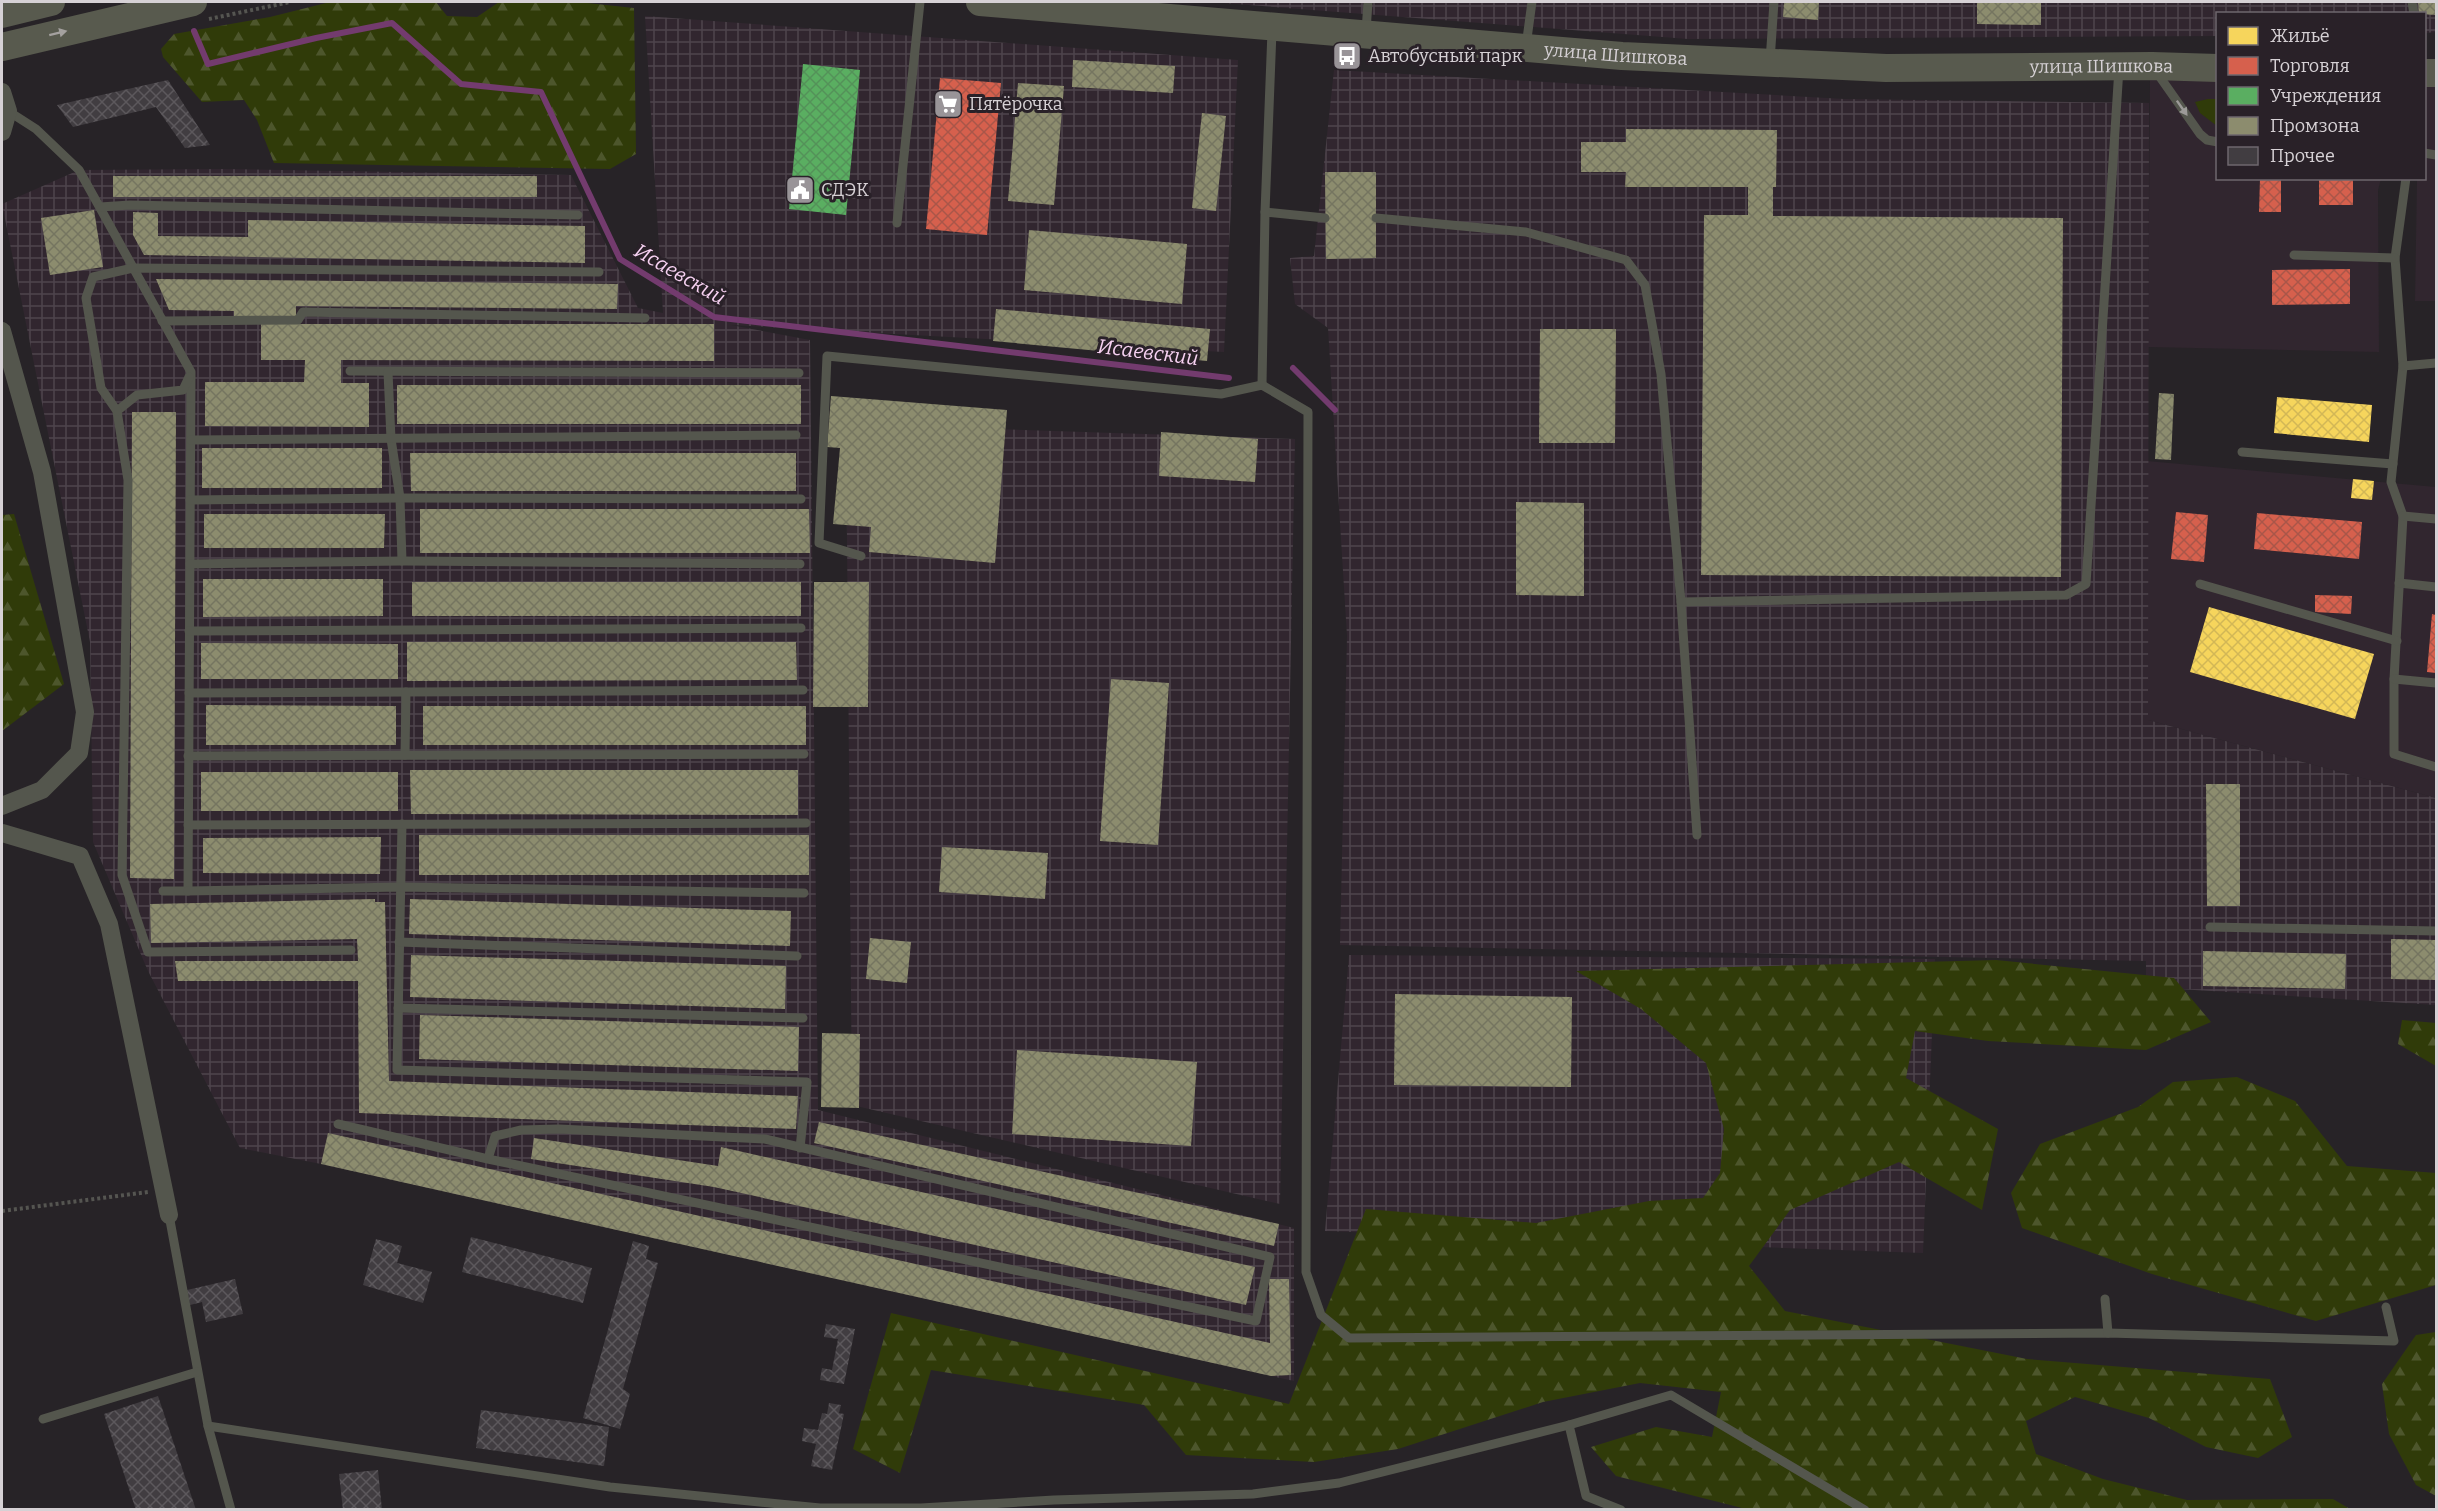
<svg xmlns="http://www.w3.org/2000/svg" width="2438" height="1511" viewBox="0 0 2438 1511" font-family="Bitter,serif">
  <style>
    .built { fill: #31262f }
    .industrial { fill: url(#industrial-grid) }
    .grass { fill: #303b09 }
    .forest { fill: url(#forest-firs) }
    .homes { fill: url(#homes-cross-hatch) }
    .shops { fill: url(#shops-cross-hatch) }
    .public { fill: url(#public-cross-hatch) }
    .industry { fill: url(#industry-cross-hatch) }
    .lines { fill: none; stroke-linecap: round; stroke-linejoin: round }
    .stream { stroke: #733b6e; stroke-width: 6 }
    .building { fill: url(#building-cross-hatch) }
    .path { stroke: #555551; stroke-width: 4; stroke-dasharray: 3 3; stroke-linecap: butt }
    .service { stroke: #54564d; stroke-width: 9 }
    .minor { stroke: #54564d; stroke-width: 18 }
    .primary { stroke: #585a4e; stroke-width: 28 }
    .oneway { fill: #a4a19f }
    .oneway2 { fill: #9c9a98 }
    .labels { text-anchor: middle; stroke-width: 6; stroke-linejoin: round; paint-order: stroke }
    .street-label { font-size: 18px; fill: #d6d1d5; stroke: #292128 }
    .poi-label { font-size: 18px; fill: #d6d1d5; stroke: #292128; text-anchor: start }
    .water-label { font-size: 20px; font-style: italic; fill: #f7d2f2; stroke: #292128 }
  </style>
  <defs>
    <pattern id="industrial-grid" width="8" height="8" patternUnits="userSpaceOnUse" patternTransform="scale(1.5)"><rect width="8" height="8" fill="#31262f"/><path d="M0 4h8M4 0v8" fill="none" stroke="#4e444c"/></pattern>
    <pattern id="forest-firs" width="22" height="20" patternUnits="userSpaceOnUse" patternTransform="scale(1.5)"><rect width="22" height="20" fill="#303b09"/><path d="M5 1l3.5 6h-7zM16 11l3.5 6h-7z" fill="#4d562c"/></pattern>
    <pattern id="homes-cross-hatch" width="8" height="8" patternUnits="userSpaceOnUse" patternTransform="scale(1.5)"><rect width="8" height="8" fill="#f6d55c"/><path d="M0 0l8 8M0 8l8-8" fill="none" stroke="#d2b756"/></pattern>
    <pattern id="shops-cross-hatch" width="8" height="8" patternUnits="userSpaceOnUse" patternTransform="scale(1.5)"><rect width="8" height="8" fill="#d6604d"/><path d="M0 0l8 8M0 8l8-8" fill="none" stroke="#a95649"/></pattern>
    <pattern id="public-cross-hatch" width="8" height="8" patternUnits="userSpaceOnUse" patternTransform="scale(1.5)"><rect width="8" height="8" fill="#5aae61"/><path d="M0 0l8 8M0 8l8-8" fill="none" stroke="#549259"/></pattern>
    <pattern id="industry-cross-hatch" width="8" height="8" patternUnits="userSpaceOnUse" patternTransform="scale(1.5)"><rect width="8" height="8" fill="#8c8c6e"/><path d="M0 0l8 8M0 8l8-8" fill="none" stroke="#757560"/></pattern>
    <pattern id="building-cross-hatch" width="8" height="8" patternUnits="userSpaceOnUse" patternTransform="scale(1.5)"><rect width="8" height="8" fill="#413d41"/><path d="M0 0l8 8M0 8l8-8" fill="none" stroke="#5c585c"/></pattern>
  </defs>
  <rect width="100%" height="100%" fill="#272327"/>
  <g class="built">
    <polygon points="2150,80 2217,80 2218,178 2381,179 2378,190 2379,352 2148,347"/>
    <polygon points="2425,85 2436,85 2436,301 2415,301 2417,179 2424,178"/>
    <polygon points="2147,461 2436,487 2436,798 2148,720"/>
  </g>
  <g class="industrial">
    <polygon points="1210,2 2436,2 2436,32 2425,33 2424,14 2218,14 2217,36 1688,39"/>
    <polygon points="645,16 1238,60 1224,352 731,325 810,340 818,1110 1294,1228 1294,1381 321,1164 240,1148 148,971 93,842 90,642 2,204 79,170 222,169 571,175 638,308 663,313"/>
    <polygon points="1334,70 1844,99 2149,103 2148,720 2436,798 2436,1005 2146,987 2146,961 1340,945 1347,636 1328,328 1295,304 1290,258 1314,256"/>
    <polygon points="846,424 1295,439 1280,1204 852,1105"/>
    <polygon points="1349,955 1935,959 1923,1253 1325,1231"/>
  </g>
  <polygon class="grass" points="2208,99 2217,99 2217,126 2200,113 2195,102"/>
  <g class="forest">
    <polygon points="330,2 436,2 447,16 477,17 499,2 578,2 634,8 636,154 610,169 274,163 257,120 244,100 202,102 163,57 161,49 174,34 270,17"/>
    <polygon points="14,514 64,684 2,731 2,515"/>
    <polygon points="1996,960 2174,978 2211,1022 2146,1050 1988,1041 1915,1031 1906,1078 1998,1129 1982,1210 1899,1162 1790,1210 1749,1266 1785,1311 2027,1359 2270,1379 2292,1437 2258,1458 2206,1447 2149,1418 2075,1397 2026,1421 2036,1454 2103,1479 2187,1500 2333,1499 2350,1509 1746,1509 1616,1476 1591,1447 1656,1427 1712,1437 1721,1392 1640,1383 1543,1402 1398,1449 1314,1462 1186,1455 1144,1405 931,1370 900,1473 853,1449 891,1313 1289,1404 1366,1209 1536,1223 1649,1201 1703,1198 1720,1173 1724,1129 1706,1063 1641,1009 1576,971"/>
    <polygon points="2402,1020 2436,1023 2436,1066 2398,1044"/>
    <polygon points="2237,1077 2295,1101 2347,1166 2436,1173 2436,1285 2316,1321 2152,1274 2022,1228 2011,1193 2040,1144 2138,1107 2173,1082"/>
    <polygon points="2436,1332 2436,1496 2416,1485 2389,1434 2382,1384 2416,1335"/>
  </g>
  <g class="homes">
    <polygon points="2277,397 2372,405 2369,442 2274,433"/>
    <polygon points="2353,479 2374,481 2372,500 2351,498"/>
    <polygon points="2209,607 2374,654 2355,719 2190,672"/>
  </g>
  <g class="shops">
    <polygon points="940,78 1001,83 987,235 926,229"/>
    <polygon points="2260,178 2281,178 2281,212 2259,212"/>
    <rect x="2319" y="178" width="34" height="27"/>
    <polygon points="2350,269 2350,304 2272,305 2272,270"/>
    <polygon points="2176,512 2208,515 2204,562 2171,559"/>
    <polygon points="2257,513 2362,522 2359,559 2254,549"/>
    <polygon points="2315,595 2352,596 2351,614 2315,612"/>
    <polygon points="2432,614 2436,615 2436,673 2427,672"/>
  </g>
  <polygon class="public" points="803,64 860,70 846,215 789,209"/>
  <g class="industry">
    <polygon points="1784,2 1819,2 1818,20 1783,17"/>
    <polygon points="1977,2 2041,2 2041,25 1977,24"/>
    <polygon points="2418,2 2436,2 2436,15 2419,14"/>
    <polygon points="1073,60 1175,66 1173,93 1072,87"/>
    <polygon points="1018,83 1064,86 1054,205 1008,201"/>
    <polygon points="1202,113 1226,116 1216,211 1192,208"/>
    <polygon points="1626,129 1777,130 1776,187 1773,187 1773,216 2063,218 2061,577 1701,575 1704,215 1748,215 1748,187 1625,187 1626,172 1581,172 1581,142 1626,142"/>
    <polygon points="1325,172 1376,172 1376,258 1326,259"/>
    <rect x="113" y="176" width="424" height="21"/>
    <polygon points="94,210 103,267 50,275 41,218"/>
    <polygon points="133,212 158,213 158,236 248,237 248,220 585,226 585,263 144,255 133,235"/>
    <polygon points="1029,230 1187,244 1182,304 1024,290"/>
    <polygon points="156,279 618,284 617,309 296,306 296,318 234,318 234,311 169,310"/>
    <polygon points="996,309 1210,329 1207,361 993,341"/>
    <polygon points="261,324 714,324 714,361 341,360 341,383 369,383 369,427 205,426 205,382 304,382 305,360 261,360"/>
    <polygon points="1540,329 1616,329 1615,443 1539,443"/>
    <rect x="397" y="385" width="404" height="39"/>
    <polygon points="2159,393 2174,394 2171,460 2155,459"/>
    <polygon points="831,396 1007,410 995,563 869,552 871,527 833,524 840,448 827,447"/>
    <polygon points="132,412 176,412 174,879 130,878"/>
    <polygon points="1161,432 1258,439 1255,482 1159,476"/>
    <rect x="202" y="448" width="180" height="40"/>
    <polygon points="410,453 796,453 796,491 411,491"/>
    <polygon points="1516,502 1584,503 1584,596 1516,595"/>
    <polygon points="420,509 809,509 810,553 420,553"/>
    <polygon points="204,514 385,514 384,548 204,548"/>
    <polygon points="203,579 383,579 383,616 203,617"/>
    <rect x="412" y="582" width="389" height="34"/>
    <polygon points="814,582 869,582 868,707 813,707"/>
    <polygon points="407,642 796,642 797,680 407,681"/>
    <polygon points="201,643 398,644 398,679 201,679"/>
    <polygon points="1111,679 1169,683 1158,845 1100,841"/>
    <polygon points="206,705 396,706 396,745 206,745"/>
    <rect x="423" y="706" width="383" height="39"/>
    <polygon points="410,770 798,770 798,815 411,814"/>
    <rect x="201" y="772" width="197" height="39"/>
    <polygon points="2206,784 2240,784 2240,906 2207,906"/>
    <rect x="419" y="835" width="390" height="40"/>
    <polygon points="381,837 380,874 203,873 203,838"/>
    <polygon points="942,847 1048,853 1045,899 939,892"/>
    <polygon points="375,899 375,902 385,902 389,1081 798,1096 796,1129 359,1113 358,981 178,981 175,961 358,961 357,939 151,943 150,904"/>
    <polygon points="410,899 791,911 790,946 409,934"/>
    <polygon points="870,938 911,942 907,983 866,979"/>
    <polygon points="2391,939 2436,940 2436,980 2391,979"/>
    <polygon points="2203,951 2346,954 2345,989 2203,986"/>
    <polygon points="411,955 786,966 785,1009 410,997"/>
    <polygon points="1395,994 1572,997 1571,1087 1394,1085"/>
    <polygon points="420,1015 799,1027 798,1071 419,1059"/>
    <polygon points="822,1033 860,1034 859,1108 821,1107"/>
    <polygon points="1017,1050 1197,1062 1191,1146 1012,1134"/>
    <polygon points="819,1122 1279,1224 1274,1246 814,1143"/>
    <polygon points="328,1133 1270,1343 1269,1279 1289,1279 1291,1375 1271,1376 321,1164"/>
    <polygon points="534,1138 718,1166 721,1147 1255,1267 1246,1305 714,1187 531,1159"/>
  </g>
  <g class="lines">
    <g class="stream">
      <polyline points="194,31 208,64 316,38 392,23 461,84 541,92 620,259 714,317 1229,378"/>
      <polyline points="1293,368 1335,410"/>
    </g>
  </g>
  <g class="building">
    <polygon points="168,80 210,145 185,148 156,107 73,127 57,105"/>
    <polygon points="471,1237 592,1268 583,1303 462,1272"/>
    <polygon points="376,1239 402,1246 397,1263 432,1272 423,1303 363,1285"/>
    <polygon points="633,1241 649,1246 646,1259 658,1263 623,1389 630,1394 620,1429 583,1418"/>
    <polygon points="235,1279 243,1314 206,1322 202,1302 190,1305 187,1290"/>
    <polygon points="826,1324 855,1329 844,1384 820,1380 822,1368 832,1370 838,1339 824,1337"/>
    <polygon points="158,1396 196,1510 136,1510 104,1414"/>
    <polygon points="829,1403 841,1405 839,1413 844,1414 832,1470 811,1466 816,1444 802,1441 804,1428 818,1430 822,1413 827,1414"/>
    <polygon points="481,1410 609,1427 604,1466 476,1448"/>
    <polygon points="378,1470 382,1510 343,1510 339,1474"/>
  </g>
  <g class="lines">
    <g class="path">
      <polyline points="209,19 290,2"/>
      <polyline points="2,1211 148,1192"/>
    </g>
    <g class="service">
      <polyline points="2412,2 2414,14"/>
      <polyline points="1366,31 1368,2"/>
      <polyline points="1526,46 1532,2"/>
      <polyline points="1770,61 1774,2"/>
      <polyline points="2155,70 2200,134 2207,140 2218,142"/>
      <polyline points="8,111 36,129 79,170 191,372 188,891 163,891"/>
      <polyline points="2424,153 2436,155"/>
      <polyline points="2406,178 2395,258 2403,366 2391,482 2403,516 2394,679 2394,754 2436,767"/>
      <polyline points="100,207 130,205 578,215"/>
      <polyline points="1265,212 1325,218"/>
      <polyline points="1376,218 1526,232 1626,260 1645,285 1661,374 1681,602 1697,835"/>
      <polyline points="897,223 920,2"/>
      <polyline points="2294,255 2395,258"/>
      <polyline points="162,321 298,320 303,312 645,318"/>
      <polyline points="2403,366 2436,363"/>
      <polyline points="350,371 799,373"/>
      <polyline points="388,372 391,439 400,498 402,561"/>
      <polyline points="189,377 183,390 137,395 117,411 128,480 122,875 148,952 351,950"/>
      <polyline points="1262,385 1265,212 1272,31"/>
      <polyline points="117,411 101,388 86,298 93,277 133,268 599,272"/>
      <polyline points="191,440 796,435"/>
      <polyline points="2242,452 2393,464"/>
      <polyline points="190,500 400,498 801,499"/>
      <polyline points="2403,516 2436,519"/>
      <polyline points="861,556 819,543 827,356 1221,394 1262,385 1308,412 1306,1272 1321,1315 1349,1338 2108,1333 2394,1341 2386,1307"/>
      <polyline points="190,564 402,561 800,564"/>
      <polyline points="2399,583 2436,587"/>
      <polyline points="2200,584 2397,641"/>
      <polyline points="1681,602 2066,595 2086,584 2119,68"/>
      <polyline points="189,631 801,628"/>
      <polyline points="2394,679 2436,683"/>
      <polyline points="189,693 803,690"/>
      <polyline points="405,755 406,692"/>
      <polyline points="188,756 804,754"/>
      <polyline points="402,824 397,1070 807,1082 800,1148"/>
      <polyline points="188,825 806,823"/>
      <polyline points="188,891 400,887 804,893"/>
      <polyline points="2210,927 2436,931"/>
      <polyline points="399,942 797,956"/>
      <polyline points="398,1008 803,1018"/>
      <polyline points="338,1124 488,1159 1256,1321 1270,1257 765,1139 559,1129 521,1130 495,1136 488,1159"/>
      <polyline points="169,1215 208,1426 231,1510"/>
      <polyline points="2105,1299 2108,1333"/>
      <polyline points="43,1419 197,1372"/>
      <polyline points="1569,1425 1586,1496 1621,1510"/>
      <polyline points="208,1426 610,1487 820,1508 921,1508 1054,1500 1253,1494 1339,1483 1569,1425 1671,1395 1865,1510"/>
    </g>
    <g class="minor">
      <polyline points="2,92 8,111 2,132"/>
      <polyline points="2,331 42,472 85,712 79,753 42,790 2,806"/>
      <polyline points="2,833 80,856 109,924 169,1215"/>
    </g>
    <g class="primary">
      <path id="s1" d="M980,2L1622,56L1886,68L2152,66L2218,68"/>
      <polyline points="2,14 51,2"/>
      <polyline points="2,47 193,2"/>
      <polyline points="2424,73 2436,73"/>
    </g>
  </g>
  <defs><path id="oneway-solid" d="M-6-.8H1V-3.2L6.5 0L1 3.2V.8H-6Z" transform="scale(1.5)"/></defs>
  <use class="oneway" href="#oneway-solid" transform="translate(58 33) rotate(-14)"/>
  <use class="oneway2" href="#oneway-solid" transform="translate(2182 108) rotate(55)"/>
  <defs>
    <g id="bus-square" transform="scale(1.5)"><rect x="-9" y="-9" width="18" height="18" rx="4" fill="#999498" stroke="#292128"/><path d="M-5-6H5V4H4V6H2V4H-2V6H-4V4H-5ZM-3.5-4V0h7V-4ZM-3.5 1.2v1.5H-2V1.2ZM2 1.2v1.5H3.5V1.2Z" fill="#fff"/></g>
    <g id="supermarket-square" transform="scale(1.5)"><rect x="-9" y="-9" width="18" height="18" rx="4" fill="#999498" stroke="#292128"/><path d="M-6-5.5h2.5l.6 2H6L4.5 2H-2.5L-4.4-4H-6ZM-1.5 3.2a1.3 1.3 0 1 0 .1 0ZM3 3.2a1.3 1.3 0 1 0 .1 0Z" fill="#fff"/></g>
    <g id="civic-square" transform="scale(1.5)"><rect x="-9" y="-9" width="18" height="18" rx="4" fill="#999498" stroke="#292128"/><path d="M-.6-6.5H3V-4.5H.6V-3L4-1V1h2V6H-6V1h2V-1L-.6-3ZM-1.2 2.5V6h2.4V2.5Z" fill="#fff"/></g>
  </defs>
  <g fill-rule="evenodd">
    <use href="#bus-square" x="1347" y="56"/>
    <use href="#supermarket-square" x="948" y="104"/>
    <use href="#civic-square" x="800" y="190"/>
  </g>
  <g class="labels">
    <g class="street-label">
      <text dy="6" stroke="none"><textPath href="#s1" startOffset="638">улица Шишкова</textPath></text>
      <text dy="6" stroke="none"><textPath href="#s1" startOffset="1124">улица Шишкова</textPath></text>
    </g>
    <g class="poi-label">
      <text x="1368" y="62">Автобусный парк</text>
      <text x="969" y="110">Пятёрочка</text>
      <text x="821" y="196">СДЭК</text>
    </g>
    <g class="water-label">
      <text transform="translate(680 274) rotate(30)" y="7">Исаевский</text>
      <text transform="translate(1148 352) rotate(7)" y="7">Исаевский</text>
    </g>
  </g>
  <rect width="2438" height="1511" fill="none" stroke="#d6d1d5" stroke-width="6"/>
  <rect x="2216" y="12" width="210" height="168" fill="#292128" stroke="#6e676d" stroke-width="1.5"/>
  <rect x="2228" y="27" width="30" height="18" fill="#f6d55c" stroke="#6e676d" stroke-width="1.5"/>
  <text x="2270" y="42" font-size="18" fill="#d6d1d5">Жильё</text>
  <rect x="2228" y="57" width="30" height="18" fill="#d6604d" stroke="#6e676d" stroke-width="1.5"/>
  <text x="2270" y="72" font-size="18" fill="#d6d1d5">Торговля</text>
  <rect x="2228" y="87" width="30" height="18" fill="#5aae61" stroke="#6e676d" stroke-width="1.5"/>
  <text x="2270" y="102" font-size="18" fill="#d6d1d5">Учреждения</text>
  <rect x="2228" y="117" width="30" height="18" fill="#8c8c6e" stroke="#6e676d" stroke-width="1.5"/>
  <text x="2270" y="132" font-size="18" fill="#d6d1d5">Промзона</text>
  <rect x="2228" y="147" width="30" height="18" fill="#413d41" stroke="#6e676d" stroke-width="1.5"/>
  <text x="2270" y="162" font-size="18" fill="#d6d1d5">Прочее</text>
</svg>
